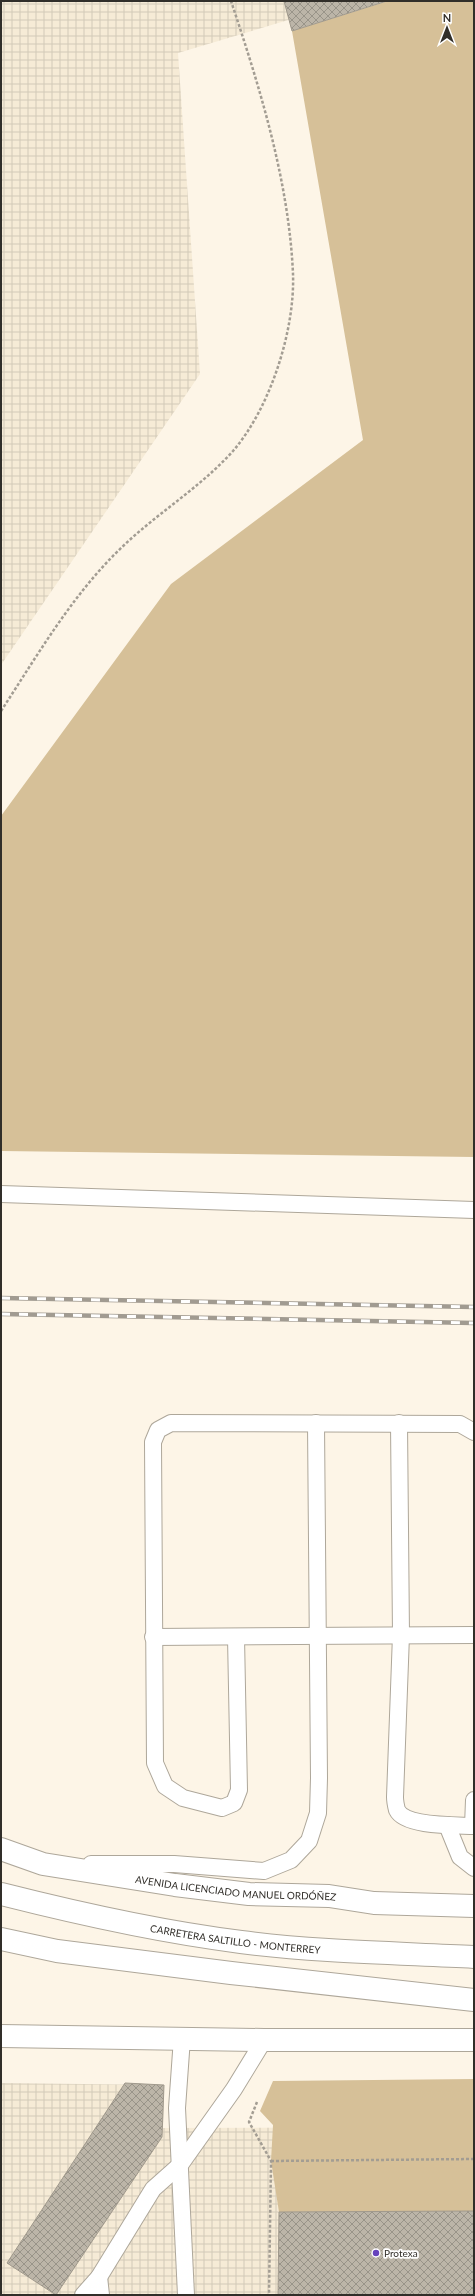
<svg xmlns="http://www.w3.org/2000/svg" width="475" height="2296" viewBox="0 0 475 2296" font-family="Lato,sans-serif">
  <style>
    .industrial { fill: url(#industrial-grid) }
    .grass { fill: #d6c098 }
    .building { fill: url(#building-cross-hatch); stroke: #a0998c }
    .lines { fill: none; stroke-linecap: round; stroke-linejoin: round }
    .service-casing { stroke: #aea79a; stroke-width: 18 }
    .secondary-casing { stroke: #aea79a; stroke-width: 24 }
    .primary-casing { stroke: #aea79a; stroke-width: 24 }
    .path { stroke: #a39d93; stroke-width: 2.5; stroke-dasharray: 3 2; stroke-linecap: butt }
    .service { stroke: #fff; stroke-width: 16 }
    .secondary { stroke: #fff; stroke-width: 22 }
    .primary { stroke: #fff; stroke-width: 22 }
    .rail-casing { stroke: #a19b91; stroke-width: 4.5 }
    .rail { stroke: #fff; stroke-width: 3; stroke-dasharray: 9; stroke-linecap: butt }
    .poi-dot { fill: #6743bc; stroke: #fff; stroke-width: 1.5 }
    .labels { text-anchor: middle; stroke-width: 3.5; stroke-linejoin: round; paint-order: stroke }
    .street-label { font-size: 10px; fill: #312e29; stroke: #fff }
    .poi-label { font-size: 10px; fill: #312e29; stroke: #fff; text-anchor: start }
  </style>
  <defs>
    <pattern id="industrial-grid" width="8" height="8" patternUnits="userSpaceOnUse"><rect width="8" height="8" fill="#f6ebd6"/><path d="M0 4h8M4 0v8" fill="none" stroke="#d3cab8"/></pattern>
    <pattern id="building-cross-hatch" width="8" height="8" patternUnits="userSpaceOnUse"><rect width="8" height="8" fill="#bcb5a8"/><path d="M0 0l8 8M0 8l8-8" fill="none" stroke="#999489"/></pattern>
  </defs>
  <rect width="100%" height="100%" fill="#fdf5e7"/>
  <g class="industrial">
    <polygon points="1,1 352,1 178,53 200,374 1,665"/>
    <polygon points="1,2083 164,2085 163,2128 474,2127 474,2295 1,2295"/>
  </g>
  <g class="grass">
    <polygon points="388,1 474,1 474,1157 1,1151 1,816 171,584 363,440 292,31"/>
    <polygon points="474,2079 474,2211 279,2212 271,2161 273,2125 260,2111 273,2081"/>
  </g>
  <g class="building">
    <polygon points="284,1 387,1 292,31"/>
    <polygon points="125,2083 164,2085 162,2137 56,2295 7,2263"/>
    <polygon points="474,2211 474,2295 278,2295 279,2212"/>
  </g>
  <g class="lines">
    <g class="service-casing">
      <g id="service">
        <polyline points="1,1194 474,1210"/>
        <path d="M399,1423L401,1635L395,1797C395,1801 396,1806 397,1810C405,1827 457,1825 474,1826"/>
        <polyline points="153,1637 474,1635"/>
        <polyline points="236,1637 239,1790 234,1803 222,1808 183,1798 165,1786 155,1763 153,1442 158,1430 171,1423 460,1424 474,1432"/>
        <polyline points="447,1825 460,1857 474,1868"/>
        <polyline points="473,1826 474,1800"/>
        <polyline points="91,1864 174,1864 264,1871 291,1860 309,1841 318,1813 319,1778 316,1423"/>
        <polyline points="182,2038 177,2108 186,2295"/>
        <polyline points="99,2277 101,2295"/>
        <polyline points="83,2295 99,2277 153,2189 180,2165 234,2089 264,2040"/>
      </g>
    </g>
    <g class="secondary-casing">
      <g id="secondary">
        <path id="s1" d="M1,1849L43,1864L175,1885L249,1894L329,1896L374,1903L474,1906"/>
        <polyline points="1,2036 264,2040 474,2040"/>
      </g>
    </g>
    <g class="primary-casing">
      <g id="primary">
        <path id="s2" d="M1,1894C80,1914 160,1932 241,1942C318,1952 396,1953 474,1957"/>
        <polyline points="1,1939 57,1951 231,1973 474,2000"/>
      </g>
    </g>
    <g class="path">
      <path d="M1,711C37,656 71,597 118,551C154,515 199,489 233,451C270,408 295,331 293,274C289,182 260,88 231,1"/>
      <polyline points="257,2102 249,2122 271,2161 269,2295"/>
      <polyline points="271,2161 474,2159"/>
    </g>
    <use href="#service" class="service"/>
    <use href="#secondary" class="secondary"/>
    <use href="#primary" class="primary"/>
    <g class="rail-casing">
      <g id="rail">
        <polyline points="1,1298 474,1307"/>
        <polyline points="1,1314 474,1323"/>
      </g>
    </g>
    <use href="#rail" class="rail"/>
  </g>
  <circle class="poi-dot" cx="376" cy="2253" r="4"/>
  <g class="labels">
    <g class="street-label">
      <text dy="4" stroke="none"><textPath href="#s1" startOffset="239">AVENIDA LICENCIADO MANUEL ORDÓÑEZ</textPath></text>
      <text dy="4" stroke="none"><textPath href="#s2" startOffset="239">CARRETERA SALTILLO - MONTERREY</textPath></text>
    </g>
    <g class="poi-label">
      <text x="384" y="2257">Protexa</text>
    </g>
  </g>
  <rect width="475" height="2296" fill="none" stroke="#312e29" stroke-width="4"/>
  <g transform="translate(447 28)" stroke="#ffffff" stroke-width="3" paint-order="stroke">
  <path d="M0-3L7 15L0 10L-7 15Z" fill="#312e29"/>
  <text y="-6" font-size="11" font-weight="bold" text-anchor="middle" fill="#312e29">N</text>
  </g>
</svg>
